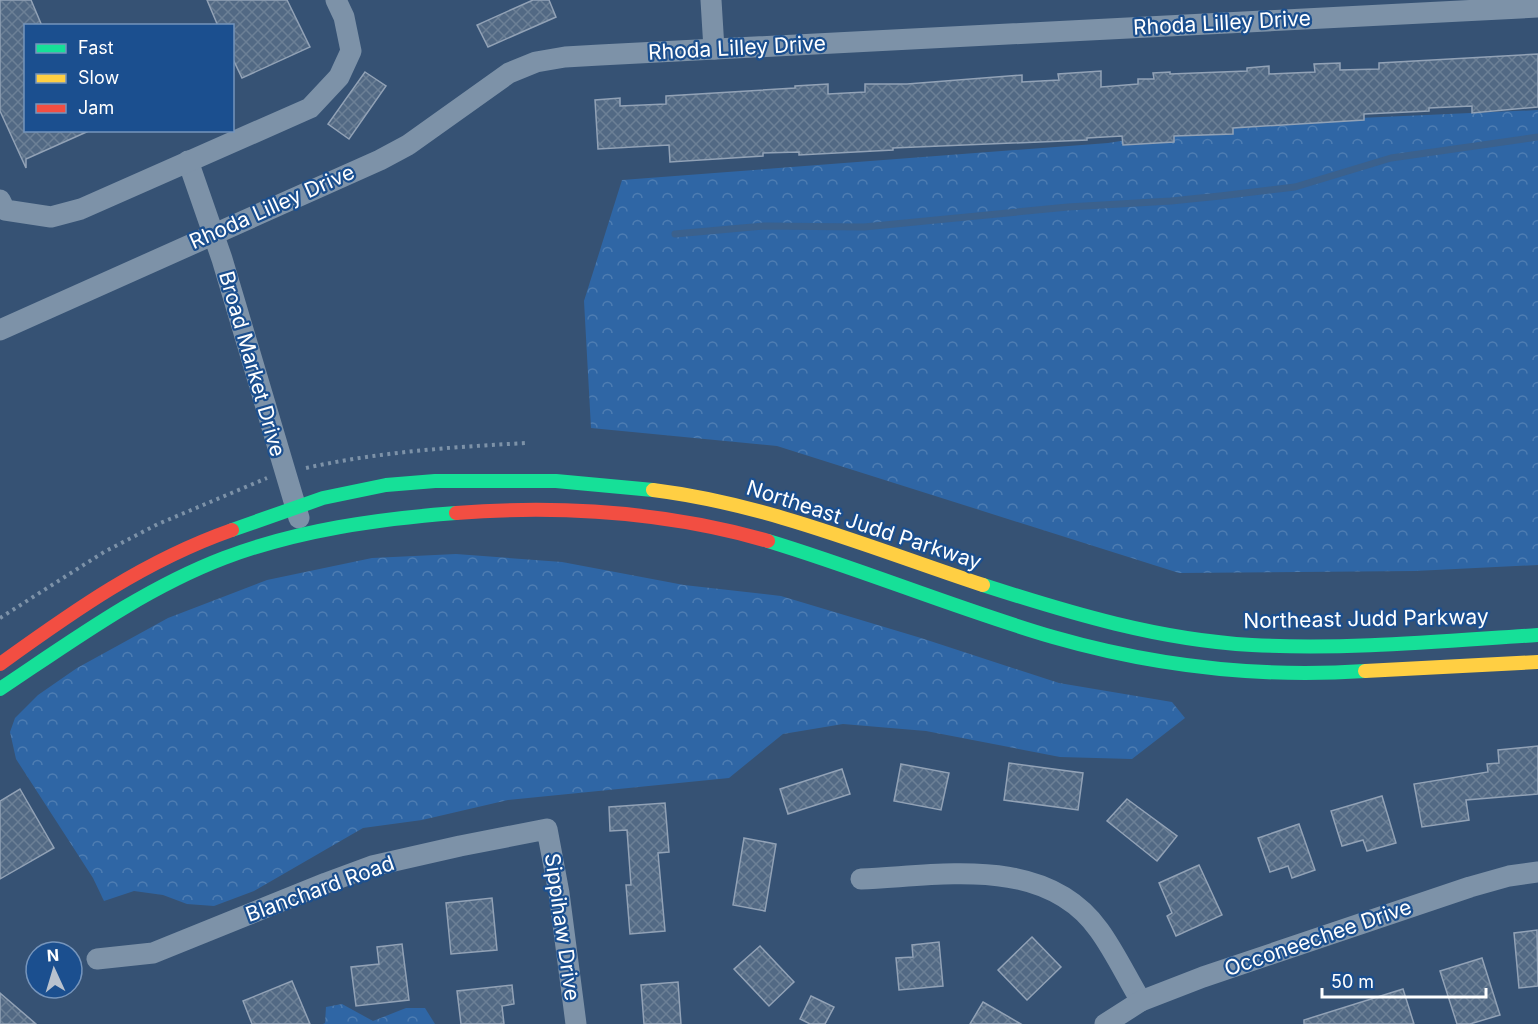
<svg xmlns="http://www.w3.org/2000/svg" width="1538" height="1024" viewBox="0 0 1538 1024" font-family="Inter,sans-serif">
  <style>
    .forest { fill: url(#forest-crowns) }
    .lines { fill: none; stroke-linecap: round; stroke-linejoin: round }
    .stream { stroke: #3b618d; stroke-width: 7 }
    .building { fill: url(#building-cross-hatch); stroke: #92a2b6; stroke-width: 1.5 }
    .path { stroke: #7d92a8; stroke-width: 4; stroke-dasharray: 3 4.5; stroke-linecap: butt }
    .street { stroke: #7d92a8; stroke-width: 21 }
    .fast { stroke: #16e098; stroke-width: 14 }
    .slow { stroke: #ffcf43; stroke-width: 14 }
    .jam { stroke: #f24e42; stroke-width: 14 }
    .labels { text-anchor: middle; stroke-width: 4.5; stroke-linejoin: round; paint-order: stroke }
    .street-label { font-size: 21px; fill: #fff; stroke: #1b4f8f }
  </style>
  <defs>
    <pattern id="forest-crowns" width="20" height="18" patternUnits="userSpaceOnUse" patternTransform="scale(1.5)"><rect width="20" height="18" fill="#2f66a5"/><path d="M2 6a3 3 0 1 1 6 0M12 15a3 3 0 1 1 6 0" fill="none" stroke="#4e7db2"/></pattern>
    <pattern id="building-cross-hatch" width="8" height="8" patternUnits="userSpaceOnUse" patternTransform="scale(1.5)"><rect width="8" height="8" fill="#526984"/><path d="M0 0l8 8M0 8l8-8" fill="none" stroke="#6c8096"/></pattern>
  </defs>
  <rect width="100%" height="100%" fill="#365274"/>
  <g class="forest">
    <polygon points="1538,110 1538,565 1415,571 1179,573 777,446 591,428 584,301 622,180 1108,143 1227,124"/>
    <polygon points="456,554 562,562 684,585 781,596 921,638 1059,683 1172,702 1185,718 1132,759 1060,757 926,731 843,724 783,734 729,778 508,800 422,820 363,828 254,891 214,906 187,904 163,895 134,891 104,901 93,878 16,759 10,732 15,718 38,695 77,668 168,618 267,580 372,558"/>
    <polygon points="342,1004 373,1021 406,1008 425,1008 435,1024 323,1024 325,1023 326,1007"/>
  </g>
  <g class="lines">
    <polyline class="stream" points="675,234 764,226 864,227 1068,207 1171,201 1220,196 1295,187 1391,158 1538,137"/>
  </g>
  <g class="building">
    <polygon points="0,0 31,0 42,26 26,26 26,130 91,130 26,159 26,168 0,111"/>
    <polygon points="207,0 287,0 310,47 242,78 232,57 232,26 218,26"/>
    <polygon points="533,0 549,0 556,17 488,47 477,25"/>
    <polygon points="1538,54 1538,107 1472,113 1472,106 1429,108 1429,111 1364,114 1364,120 1233,128 1233,134 1174,136 1174,142 1123,145 1122,136 1087,138 1087,140 893,148 893,150 799,155 799,152 763,153 763,156 670,162 669,145 598,149 595,100 620,98 620,106 666,104 666,96 795,88 795,86 828,84 828,94 865,92 865,84 907,84 1022,75 1022,82 1059,80 1058,74 1101,71 1101,87 1138,84 1138,79 1154,79 1153,73 1170,72 1170,74 1247,71 1247,68 1269,66 1269,74 1315,72 1314,64 1340,63 1340,70 1379,69 1379,63"/>
    <polygon points="365,72 386,86 349,139 328,124"/>
    <polygon points="1538,746 1538,794 1466,800 1469,820 1422,827 1414,784 1488,772 1487,764 1499,763 1498,750"/>
    <polygon points="1009,763 1083,773 1078,810 1004,800"/>
    <polygon points="901,764 949,773 941,810 894,801"/>
    <polygon points="842,769 850,794 788,814 780,789"/>
    <polygon points="20,789 54,848 0,879 0,801"/>
    <polygon points="1382,796 1396,843 1367,851 1363,840 1342,846 1331,811"/>
    <polygon points="1127,799 1177,836 1157,861 1107,821"/>
    <polygon points="665,803 669,852 658,853 665,931 630,934 626,885 631,885 627,830 610,831 609,807"/>
    <polygon points="1299,824 1315,870 1292,878 1288,866 1270,872 1258,838"/>
    <polygon points="744,838 776,844 765,911 733,905"/>
    <polygon points="1199,865 1222,915 1176,936 1167,916 1172,913 1159,883"/>
    <polygon points="492,898 497,950 451,954 446,903"/>
    <polygon points="1537,930 1538,986 1519,988 1514,933"/>
    <polygon points="1032,937 1061,967 1027,1000 998,970"/>
    <polygon points="939,942 943,986 899,990 896,958 913,957 912,945"/>
    <polygon points="402,944 409,1000 356,1006 351,967 379,964 377,947"/>
    <polygon points="760,946 794,982 769,1006 734,969"/>
    <polygon points="1482,958 1500,1015 1470,1024 1457,1024 1440,971"/>
    <polygon points="292,981 310,1024 252,1024 243,1001"/>
    <polygon points="678,982 681,1024 644,1024 641,985"/>
    <polygon points="512,985 514,1004 502,1006 504,1024 461,1024 457,991"/>
    <polygon points="1403,989 1414,1024 1304,1024 1304,1020"/>
    <polygon points="0,993 36,1024 0,1024"/>
    <polygon points="811,996 834,1007 825,1024 810,1024 800,1019"/>
    <polygon points="983,1002 1021,1024 970,1024"/>
  </g>
  <g class="lines">
    <g class="path">
      <path d="M306,468C378,452 452,447 526,443"/>
      <polyline points="0,618 104,552 158,524 267,478"/>
    </g>
    <g class="street">
      <polyline points="711,0 714,49"/>
      <polyline points="188,161 222,259 299,518"/>
      <polyline points="0,200 5,210 51,217 81,209 310,108 339,77 351,51 344,17 336,0"/>
      <polyline points="0,330 380,160 408,145 509,73 536,62 565,57 600,55 1538,7"/>
      <path d="M861,879C940,876 1045,854 1099,930C1115,952 1127,978 1141,1001"/>
      <polyline points="97,959 153,953 326,883 372,866 460,846 547,829 559,893 576,1024"/>
      <polyline points="1105,1024 1141,1001 1203,977 1470,887 1509,876 1538,872"/>
    </g>
    <g class="fast">
      <polyline points="232,530 323,498 386,485 435,481 556,481 653,490"/>
      <path d="M768,541C864,570 957,609 1053,637C1154,666 1260,678 1365,671"/>
      <path d="M983,585C1070,613 1159,640 1252,645C1347,650 1443,641 1538,635"/>
      <path d="M0,689C72,641 143,589 224,558C298,530 378,519 456,513"/>
    </g>
    <g class="slow">
      <path d="M653,490C767,504 874,549 983,585"/>
      <polyline points="1365,671 1538,662"/>
    </g>
    <g class="jam">
      <path d="M456,513C560,505 667,512 768,541"/>
      <path d="M0,664C75,610 144,561 232,530"/>
    </g>
  </g>
  <g class="labels">
    <g class="street-label">
      <text transform="translate(1222 23) rotate(-3)" y="7">Rhoda Lilley Drive</text>
      <text transform="translate(737 48) rotate(-3)" y="7">Rhoda Lilley Drive</text>
      <text transform="translate(272 207) rotate(-24)" y="7">Rhoda Lilley Drive</text>
      <text transform="translate(252 364) rotate(74)" y="7">Broad Market Drive</text>
      <text transform="translate(864 525) rotate(18)" y="7">Northeast Judd Parkway</text>
      <text transform="translate(1366 619) rotate(-1)" y="7">Northeast Judd Parkway</text>
      <text transform="translate(320 889) rotate(-20)" y="7">Blanchard Road</text>
      <text transform="translate(562 927) rotate(82)" y="7">Sippihaw Drive</text>
      <text transform="translate(1318 938) rotate(-19)" y="7">Occoneechee Drive</text>
    </g>
  </g>
  <rect x="24" y="24" width="210" height="108" fill="#1b4f8f" stroke="#7695bc" stroke-width="1.5"/>
  <rect x="36" y="44" width="30" height="9" fill="#16e098" stroke="#7695bc" stroke-width="1.5"/>
  <text x="78" y="54" font-size="18" fill="#ffffff">Fast</text>
  <rect x="36" y="74" width="30" height="9" fill="#ffcf43" stroke="#7695bc" stroke-width="1.5"/>
  <text x="78" y="84" font-size="18" fill="#ffffff">Slow</text>
  <rect x="36" y="104" width="30" height="9" fill="#f24e42" stroke="#7695bc" stroke-width="1.5"/>
  <text x="78" y="114" font-size="18" fill="#ffffff">Jam</text>
  <g transform="translate(54 970) rotate(356)"><circle r="28" fill="#1b4f8f" stroke="#7695bc" stroke-width="1.5"/>
  <path d="M0-4.5L10 22L0 15L-10 22Z" fill="#b9c2ce"/>
  <text y="-9" font-size="16" font-weight="bold" text-anchor="middle" fill="#ffffff">N</text>
  </g>
  <path d="M1322 988v9h164v-9" fill="none" stroke="#ffffff" stroke-width="3"/>
  <text x="1331" y="988" font-size="18" fill="#ffffff" stroke="#1b4f8f" stroke-width="4.5" paint-order="stroke">50 m</text>
</svg>
